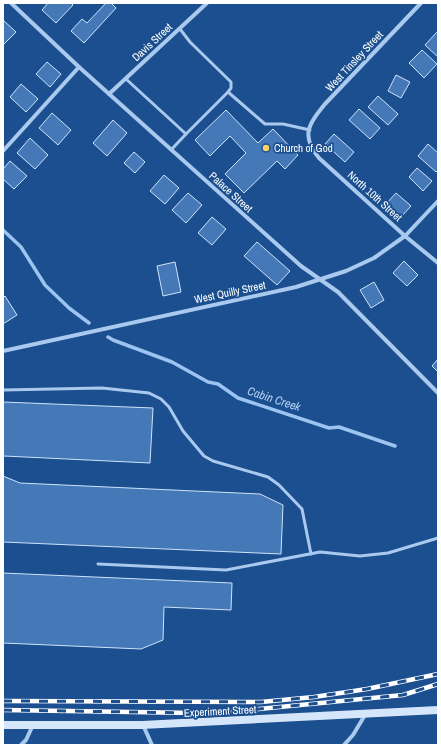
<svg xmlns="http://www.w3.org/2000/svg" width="441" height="748" viewBox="0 0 441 748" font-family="'Archivo Narrow',sans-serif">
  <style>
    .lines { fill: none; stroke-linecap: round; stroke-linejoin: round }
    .stream { stroke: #9cc4f0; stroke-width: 3.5 }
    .building { fill: #4478b7; stroke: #cfe3fa }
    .service { stroke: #a9c9ee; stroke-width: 3 }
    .minor { stroke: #a9c9ee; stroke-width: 4 }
    .secondary { stroke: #d6e6fa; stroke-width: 8 }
    .rail-casing { stroke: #fff; stroke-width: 4.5 }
    .rail { stroke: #1b4f8f; stroke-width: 3; stroke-dasharray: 9; stroke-linecap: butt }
    .poi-dot { fill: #ffd166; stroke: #1b4f8f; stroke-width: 1.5 }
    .labels { text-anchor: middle; stroke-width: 3.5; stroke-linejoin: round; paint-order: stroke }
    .street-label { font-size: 11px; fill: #fff; stroke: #1b4f8f }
    .poi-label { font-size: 11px; fill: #fff; stroke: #1b4f8f; text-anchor: start }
    .water-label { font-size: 12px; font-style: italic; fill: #b5d3f5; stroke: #1b4f8f }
  </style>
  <rect width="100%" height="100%" fill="#1b4f8f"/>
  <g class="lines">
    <g class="stream">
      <polyline points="3,230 21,247 45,285 69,308 89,323"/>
      <polyline points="108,337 113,340 172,362 208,382 218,384 238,398 329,428 339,427 395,446"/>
    </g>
  </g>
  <g class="building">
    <polygon points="48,3 71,3 73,5 56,23 42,10"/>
    <polygon points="106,3 111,3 116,8 84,43 71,31 82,19 87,23"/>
    <polygon points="3,20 16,32 3,45"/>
    <polygon points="437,32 438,33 438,57 425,45"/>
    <polygon points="422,50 437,64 424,78 409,63"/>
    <polygon points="47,62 61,74 50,87 36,74"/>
    <polygon points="396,75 410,82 401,98 388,91"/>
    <polygon points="21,84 38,99 26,112 10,97"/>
    <polygon points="378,96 398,114 388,125 368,107"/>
    <polygon points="359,109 380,128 370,139 349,120"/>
    <polygon points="226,110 258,143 273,129 298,155 285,169 277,161 244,193 225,174 246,153 230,136 210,156 195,140"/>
    <polygon points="52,113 71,130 58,145 39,128"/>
    <polygon points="113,120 127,133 107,156 93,143"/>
    <polygon points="334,134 354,152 345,162 325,144"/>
    <polygon points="30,138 48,155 35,169 17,153"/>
    <polygon points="428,144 438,153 438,170 436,172 418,156"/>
    <polygon points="134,152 145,162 135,173 124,163"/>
    <polygon points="10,161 27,176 14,189 3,179 3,169"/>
    <polygon points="417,168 432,181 423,191 409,177"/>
    <polygon points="164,175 179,188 165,204 150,191"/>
    <polygon points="188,193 202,205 186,223 172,210"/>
    <polygon points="396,193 411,206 401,217 386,204"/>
    <polygon points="212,217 226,229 212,245 198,233"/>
    <polygon points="257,242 290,271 277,285 244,256"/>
    <polygon points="404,261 418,275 407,286 393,273"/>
    <polygon points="175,262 181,292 163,296 157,266"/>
    <polygon points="374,282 384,300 371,308 360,290"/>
    <polygon points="5,296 17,315 3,324 3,298"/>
    <polygon points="438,359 438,372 432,366"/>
    <polygon points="3,402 153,408 150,463 4,456 3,459"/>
    <polygon points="3,476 20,483 260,494 283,505 281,554 3,542"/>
    <polygon points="3,573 232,583 231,610 164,607 163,640 141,649 3,643"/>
  </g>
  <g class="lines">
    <g class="service">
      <polyline points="126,79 186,134 228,92 231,88 231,82 190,42 180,29"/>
      <polyline points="228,92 265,124 283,124 310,130"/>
      <polyline points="171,150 186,134"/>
      <polyline points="3,390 102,388 149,393 161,399 169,407 183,431 204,456 213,461 268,477 279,485 302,509 311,554"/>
      <polyline points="98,564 226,570 320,552 360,556 388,553 438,538"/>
    </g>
    <g class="minor">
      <polyline points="11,3 79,67 301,266 338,292 438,393"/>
      <path d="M421,3L325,104C309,124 300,135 319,158L405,236L438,263"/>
      <polyline points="109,94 207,3"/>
      <polyline points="3,151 79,67"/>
      <polyline points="3,351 296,287 346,271 374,258 405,236 438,201"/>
      <polyline points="143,725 152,745"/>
      <polyline points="21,745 26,740 33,725"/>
      <polyline points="344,745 353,735 365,715"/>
    </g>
    <polyline class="secondary" points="3,725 142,725 438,710"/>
    <g class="rail-casing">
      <g id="rail">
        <polyline points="3,701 261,702 314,697 367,689 438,674"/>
        <polyline points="3,710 196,713 239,711 403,695 438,684"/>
      </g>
    </g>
    <use href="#rail" class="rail"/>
  </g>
  <circle class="poi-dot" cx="266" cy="148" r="4"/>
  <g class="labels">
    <g class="street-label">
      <text transform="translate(152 42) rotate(-43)" y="4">Davis Street</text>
      <text transform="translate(354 61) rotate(-47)" y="4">West Tinsley Street</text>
      <text transform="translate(231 192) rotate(42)" y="4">Palace Street</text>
      <text transform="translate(375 196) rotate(42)" y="4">North 10th Street</text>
      <text transform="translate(230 292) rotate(-12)" y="4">West Quilly Street</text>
      <text transform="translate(220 711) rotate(-3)" y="4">Experiment Street</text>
    </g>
    <g class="poi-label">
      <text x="274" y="152">Church of God</text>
    </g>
    <g class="water-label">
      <text transform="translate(274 399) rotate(18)" y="4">Cabin Creek</text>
    </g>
  </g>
  <rect width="441" height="748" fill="none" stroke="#ffffff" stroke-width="8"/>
</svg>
